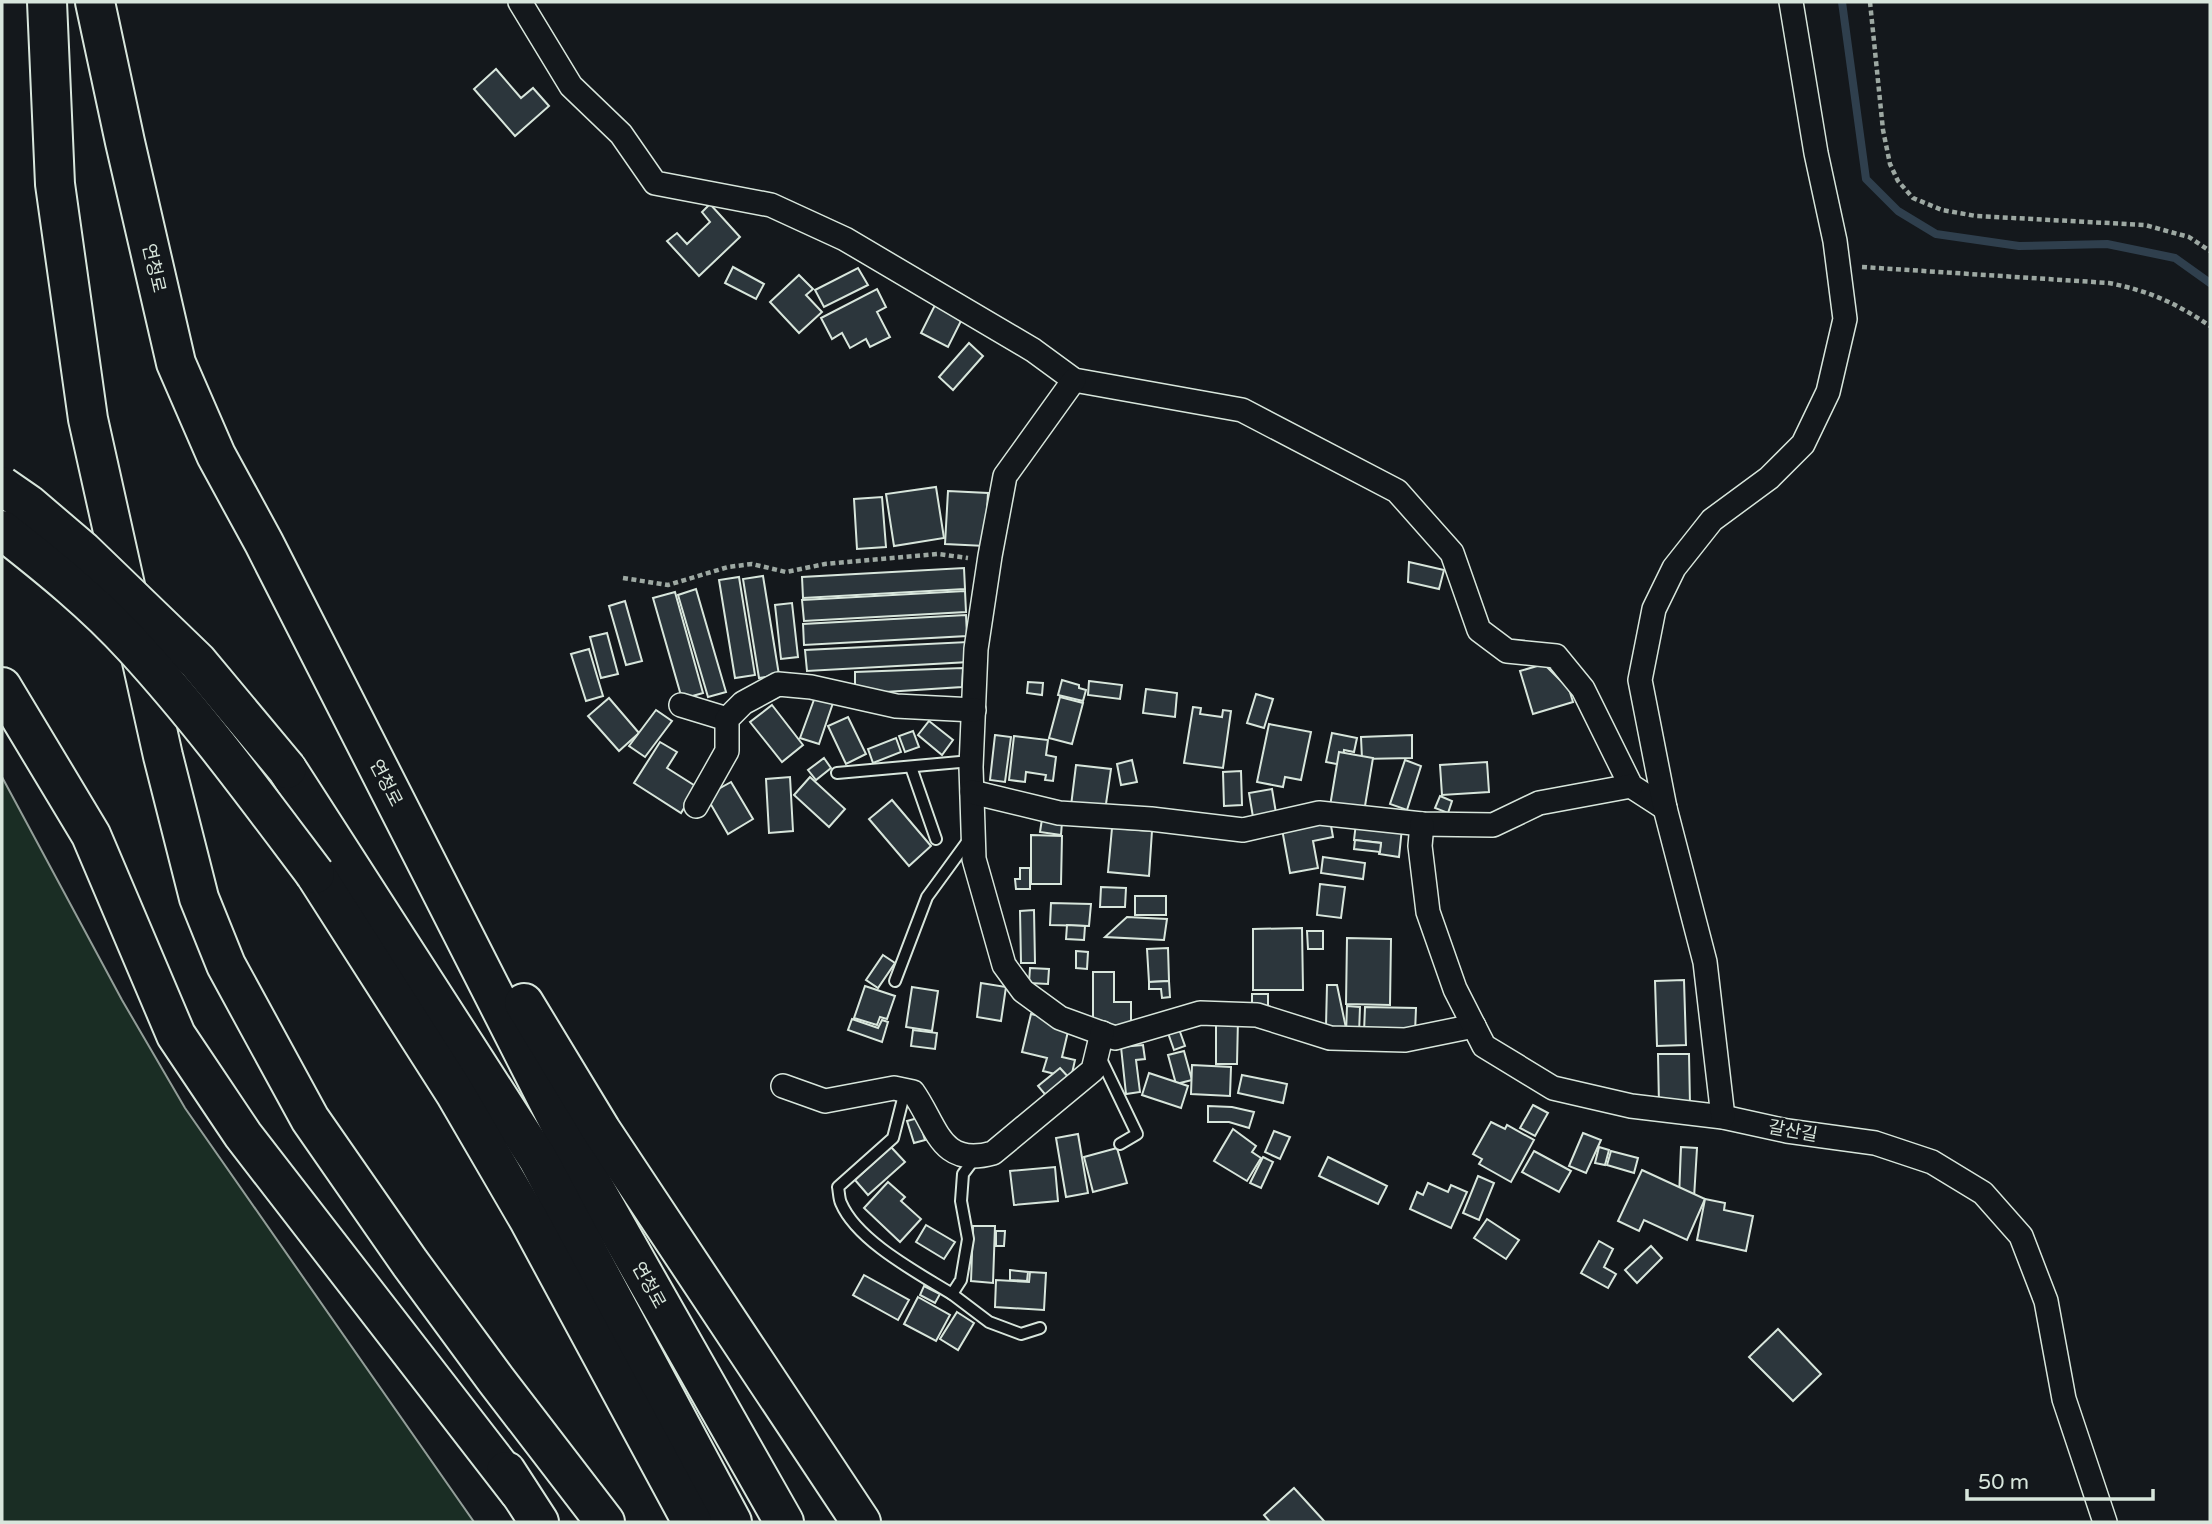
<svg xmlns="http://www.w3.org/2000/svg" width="2212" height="1524" viewBox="0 0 2212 1524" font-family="'Varela Round','Noto Sans KR',sans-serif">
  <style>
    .green { fill: #1a2d24; stroke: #939e99; stroke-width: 2 }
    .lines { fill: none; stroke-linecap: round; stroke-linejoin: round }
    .stream { stroke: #2f3f4d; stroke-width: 8 }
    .building { fill: #2c363c; stroke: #d8e6dc; stroke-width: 2 }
    .lane-casing { stroke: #d8e6dc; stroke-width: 14 }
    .street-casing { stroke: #d8e6dc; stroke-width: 26 }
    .highway-casing { stroke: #d8e6dc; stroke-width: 42 }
    .path { stroke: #9da8a2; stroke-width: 4.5; stroke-dasharray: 5 3.5; stroke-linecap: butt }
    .lane { stroke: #14181c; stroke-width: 10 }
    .street { stroke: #14181c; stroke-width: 23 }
    .highway { stroke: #14181c; stroke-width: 38 }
    .highway-bridge-casing { stroke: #d8e6dc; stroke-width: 42; stroke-linecap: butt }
    .highway-bridge { stroke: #14181c; stroke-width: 38 }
    .labels { text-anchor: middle; stroke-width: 5; stroke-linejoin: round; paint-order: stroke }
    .street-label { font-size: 18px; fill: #d8e6dc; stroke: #14181c }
  </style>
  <rect width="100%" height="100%" fill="#14181c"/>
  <polygon class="green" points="2,777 122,1000 185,1108 474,1522 2,1522"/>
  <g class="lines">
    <polyline class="stream" points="1842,2 1866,179 1898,211 1936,234 2019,246 2107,244 2175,258 2210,283"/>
  </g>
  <g class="building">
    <polygon points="496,69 521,98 533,88 549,106 515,136 474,89"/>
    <polygon points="710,204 740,237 699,276 667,241 677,233 687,244 710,222 702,212"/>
    <polygon points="733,267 764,284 756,299 725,283"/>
    <polygon points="858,268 868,285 824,307 815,290"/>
    <polygon points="799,275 813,289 806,295 822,312 799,333 770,302"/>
    <polygon points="877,289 886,307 877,312 890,337 870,347 866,339 850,348 842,333 832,339 821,318"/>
    <polygon points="935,305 962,319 948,347 921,333"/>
    <polygon points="969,343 983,356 953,390 939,377"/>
    <polygon points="936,487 944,538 894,546 886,494"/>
    <polygon points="948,491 988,493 985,546 945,544"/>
    <polygon points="882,497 886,547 857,549 854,499"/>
    <polygon points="1409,562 1444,570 1439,589 1408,582"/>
    <polygon points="964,568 965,589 803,598 802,577"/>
    <polygon points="763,576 779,675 759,678 743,579"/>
    <polygon points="739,577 755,675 735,678 719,580"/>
    <polygon points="696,589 726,692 708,697 678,595"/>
    <polygon points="965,591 966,612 804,621 802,600"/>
    <polygon points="675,592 703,693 682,699 653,598"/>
    <polygon points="625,601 642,661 626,665 609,606"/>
    <polygon points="792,603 798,657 781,659 775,605"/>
    <polygon points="966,615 967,636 804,645 803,624"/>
    <polygon points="607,633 618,674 601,678 590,637"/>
    <polygon points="968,642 969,662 807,671 805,650"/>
    <polygon points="589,649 603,696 586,701 571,654"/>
    <polygon points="1544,664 1569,689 1573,702 1533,714 1520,671"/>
    <polygon points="963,668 962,687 885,692 855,689 855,672"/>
    <polygon points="1062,680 1079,685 1079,688 1086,690 1083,701 1058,695"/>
    <polygon points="1089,681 1122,685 1120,699 1088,695"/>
    <polygon points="1028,682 1043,683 1042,695 1027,693"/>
    <polygon points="1146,689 1177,693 1175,717 1143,713"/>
    <polygon points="1256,694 1273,699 1264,728 1247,723"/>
    <polygon points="815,697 833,703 819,744 800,738"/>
    <polygon points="1060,697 1083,703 1072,744 1049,738"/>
    <polygon points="609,698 639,733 619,751 588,716"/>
    <polygon points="772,705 803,745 782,762 750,722"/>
    <polygon points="1193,707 1201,708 1200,714 1222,717 1223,710 1231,711 1223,768 1184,763"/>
    <polygon points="656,710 672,721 645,757 629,746"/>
    <polygon points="848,717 866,754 846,764 828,726"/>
    <polygon points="929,721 953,740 942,755 918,735"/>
    <polygon points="1269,724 1311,732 1301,780 1285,777 1283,787 1257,782"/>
    <polygon points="913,731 919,747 905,752 899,736"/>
    <polygon points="1332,733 1357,738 1354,752 1344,750 1342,765 1326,762"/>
    <polygon points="995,735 1011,737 1005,782 990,780"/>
    <polygon points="1412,735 1412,758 1362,759 1361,737"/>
    <polygon points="1014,736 1048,740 1046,755 1056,757 1053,781 1045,780 1046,775 1026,772 1025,782 1009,780"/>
    <polygon points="896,738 901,752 873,763 868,749"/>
    <polygon points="660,742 677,752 667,768 697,787 681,813 634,783"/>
    <polygon points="1339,752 1373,758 1364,812 1330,806"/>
    <polygon points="824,758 831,768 816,780 808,770"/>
    <polygon points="1132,760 1137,782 1121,785 1117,764"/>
    <polygon points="1405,760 1421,766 1407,810 1390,804"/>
    <polygon points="1487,762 1489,792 1442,795 1440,765"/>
    <polygon points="1076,765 1111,769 1105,811 1071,806"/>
    <polygon points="1241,771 1242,805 1224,806 1223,772"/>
    <polygon points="790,777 793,831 769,833 766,779"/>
    <polygon points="810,777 845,809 829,827 794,795"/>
    <polygon points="731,782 753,819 728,834 706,796"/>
    <polygon points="1272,789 1276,813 1253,817 1249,793"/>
    <polygon points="1440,796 1452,801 1448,813 1435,808"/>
    <polygon points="892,800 931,846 909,866 869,819"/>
    <polygon points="1042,819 1062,822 1061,835 1040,832"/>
    <polygon points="1330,820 1333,837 1313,841 1318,868 1290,873 1282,829"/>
    <polygon points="1356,823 1402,828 1399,857 1379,854 1381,843 1354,840"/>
    <polygon points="1112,828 1152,831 1149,876 1108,872"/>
    <polygon points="1031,835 1062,836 1061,884 1031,884"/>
    <polygon points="1355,840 1381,843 1380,852 1354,849"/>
    <polygon points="1323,857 1365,863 1363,879 1321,873"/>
    <polygon points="1020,868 1030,868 1030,889 1016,889 1015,879 1020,879"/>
    <polygon points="1320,884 1345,887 1341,918 1317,915"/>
    <polygon points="1101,887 1126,888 1125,907 1100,907"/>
    <rect x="1135" y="896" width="31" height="19"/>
    <polygon points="1051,903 1091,904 1089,926 1050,925"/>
    <polygon points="1034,910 1035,963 1021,963 1020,911"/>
    <polygon points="1127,917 1167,919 1164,940 1105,937"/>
    <polygon points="1067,925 1085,926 1084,940 1066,939"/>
    <polygon points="1302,928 1303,990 1253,990 1253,929"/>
    <polygon points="1307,931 1323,931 1323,949 1308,949"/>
    <polygon points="1347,938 1391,939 1390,1005 1346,1004"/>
    <polygon points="1168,948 1169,981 1149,982 1147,949"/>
    <polygon points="1076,951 1088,952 1087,969 1076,968"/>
    <polygon points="883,955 895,963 878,988 866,980"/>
    <polygon points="1030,968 1049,969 1048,984 1029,983"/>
    <polygon points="1093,972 1114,972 1114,1002 1131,1002 1131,1027 1093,1027"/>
    <polygon points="1684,980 1686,1045 1657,1046 1655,981"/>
    <polygon points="1169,981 1170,997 1162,998 1161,989 1149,989 1149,982"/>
    <polygon points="981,983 1006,987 1001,1021 977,1017"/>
    <polygon points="1327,985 1337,985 1346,1028 1326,1026"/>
    <polygon points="865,986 895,996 887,1019 880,1017 877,1025 854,1018"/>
    <polygon points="912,987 938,991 932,1031 906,1027"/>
    <polygon points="1252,994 1268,994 1268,1010 1252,1009"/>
    <polygon points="1347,1006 1360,1007 1359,1034 1346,1034"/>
    <polygon points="1365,1007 1416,1008 1415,1033 1364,1032"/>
    <polygon points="1031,1014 1070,1023 1062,1057 1075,1060 1071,1078 1043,1071 1047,1058 1022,1052"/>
    <polygon points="852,1019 878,1028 882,1020 888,1022 882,1042 848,1030"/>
    <polygon points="1216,1019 1238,1019 1237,1064 1216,1064"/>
    <polygon points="1179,1029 1185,1046 1174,1050 1168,1033"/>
    <polygon points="913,1030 937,1033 935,1049 911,1046"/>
    <polygon points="1143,1045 1145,1059 1136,1060 1140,1092 1126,1094 1121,1047"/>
    <polygon points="1184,1051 1192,1080 1176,1084 1168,1055"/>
    <polygon points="1658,1054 1689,1054 1690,1104 1659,1105"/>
    <polygon points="1192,1065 1231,1067 1230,1096 1191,1094"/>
    <polygon points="1060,1068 1071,1080 1049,1099 1038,1086"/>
    <polygon points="1149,1073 1188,1086 1181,1108 1142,1095"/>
    <polygon points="1242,1075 1287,1084 1283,1103 1238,1093"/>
    <polygon points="1533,1105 1548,1113 1535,1136 1520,1128"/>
    <polygon points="1208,1106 1232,1107 1254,1112 1249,1128 1229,1122 1208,1122"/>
    <polygon points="918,1118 925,1140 914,1143 907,1121"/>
    <polygon points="1491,1122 1505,1129 1507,1125 1534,1140 1511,1182 1479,1164 1482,1159 1473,1154"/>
    <polygon points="1233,1129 1256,1146 1252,1152 1261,1158 1247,1181 1214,1161"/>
    <polygon points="1274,1131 1290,1137 1280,1159 1265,1152"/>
    <polygon points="1583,1133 1601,1140 1586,1173 1569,1166"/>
    <polygon points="1078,1134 1088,1193 1066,1197 1056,1138"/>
    <polygon points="891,1147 905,1162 868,1195 855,1180"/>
    <polygon points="1599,1147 1609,1150 1605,1165 1595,1163"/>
    <polygon points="1681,1147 1697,1148 1694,1198 1679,1197"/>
    <polygon points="1117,1148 1127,1183 1093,1192 1084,1157"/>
    <polygon points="1534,1151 1571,1171 1559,1192 1522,1172"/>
    <polygon points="1611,1151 1638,1158 1634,1173 1607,1165"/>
    <polygon points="1263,1157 1273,1162 1261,1188 1250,1183"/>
    <polygon points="1328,1157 1387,1186 1378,1204 1319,1176"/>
    <polygon points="1055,1167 1058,1201 1014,1205 1010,1171"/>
    <polygon points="1642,1170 1705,1199 1687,1240 1644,1220 1639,1231 1618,1221"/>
    <polygon points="1478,1176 1494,1183 1479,1220 1463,1213"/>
    <polygon points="888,1182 905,1197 901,1201 921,1219 900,1242 864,1208"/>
    <polygon points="1428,1183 1448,1192 1451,1185 1467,1192 1451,1228 1410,1209 1417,1192 1423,1195"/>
    <polygon points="1705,1199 1725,1203 1724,1210 1753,1216 1746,1251 1697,1240"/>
    <polygon points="1487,1219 1519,1240 1506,1259 1474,1238"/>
    <polygon points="926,1225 955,1242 944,1259 916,1242"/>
    <polygon points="973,1226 995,1226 993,1283 971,1281"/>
    <polygon points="996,1231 1005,1231 1004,1246 996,1246"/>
    <polygon points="1599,1241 1613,1249 1604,1267 1616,1274 1608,1288 1581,1273"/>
    <polygon points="1651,1246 1662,1258 1637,1283 1625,1270"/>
    <polygon points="1010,1270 1028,1272 1027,1281 1010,1280"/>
    <polygon points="1030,1272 1046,1273 1044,1310 995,1307 996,1280 1029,1282"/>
    <polygon points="864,1275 909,1300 898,1320 853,1295"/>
    <polygon points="924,1286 940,1294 935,1303 920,1295"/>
    <polygon points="918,1297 950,1315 936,1341 904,1324"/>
    <polygon points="957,1312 974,1323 958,1350 940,1339"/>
    <polygon points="1778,1329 1821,1374 1793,1401 1749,1357"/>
    <polygon points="1294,1488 1324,1521 1322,1522 1270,1522 1264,1515"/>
  </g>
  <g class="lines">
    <g class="lane-casing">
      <g id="lane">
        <polyline points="911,767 936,839"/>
        <polyline points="837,773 971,761"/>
        <polyline points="895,981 927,897 970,838"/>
        <polyline points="1100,1057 1137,1134 1120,1144"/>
        <path d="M905,1091L893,1138L838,1187C839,1192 839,1199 841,1203C857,1241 918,1273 952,1294L961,1280L968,1239L961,1201L963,1174L975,1158"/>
        <polyline points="952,1294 989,1322 1021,1334 1040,1328"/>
      </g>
    </g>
    <g class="street-casing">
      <g id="street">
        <polyline points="520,2 571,86 621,134 655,183 771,205 845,239 1033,350 1074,380 1242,410 1397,491 1452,553 1479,630 1507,651 1556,656 1583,689 1631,786 1665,808"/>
        <polyline points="1074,380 1005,476 990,556 976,649 971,767 974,859 1004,965 1023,991 1060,1018 1115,1038 1200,1013 1257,1015 1330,1038 1405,1040 1474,1026"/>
        <polyline points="681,705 727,719"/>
        <polyline points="972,792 1059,813 1151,819 1243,830 1319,813 1422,824 1493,825 1539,803 1631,786"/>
        <polyline points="696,806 727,751 727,719 743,703 778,684 811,687 896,706 974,710"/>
        <polyline points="1422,824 1420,846 1428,912 1455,989 1484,1046 1553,1088 1631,1106 1723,1117 1787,1131 1875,1143 1932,1162 1983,1193 2021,1236 2046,1301 2064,1399 2105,1522"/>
        <path d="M783,1086L825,1101L894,1088L913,1092C937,1126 940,1168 993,1153L1093,1070L1102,1033"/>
        <polyline points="1723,1117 1705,962 1665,808 1640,680 1654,609 1674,568 1712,520 1769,478 1803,444 1828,392 1845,319 1835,241 1816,153 1791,2"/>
      </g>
    </g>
    <g class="highway-casing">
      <g id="highway">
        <polyline points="47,2 55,184 88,419 163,756 199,898 226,965 310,1119 410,1263 496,1380 605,1522"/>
        <polyline points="95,2 125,142 176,363 216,455 264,543 574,1152 784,1522"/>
        <polyline points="2,687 91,835 176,1035 243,1135 519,1492"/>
        <polyline points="287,769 538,1159 732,1522"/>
        <polyline points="315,874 455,1093 529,1220 692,1522"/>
        <polyline points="524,1003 601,1130 861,1522"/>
        <polyline points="506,1471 539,1522"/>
      </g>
    </g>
    <g class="path">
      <polyline points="1870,2 1883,130 1890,164 1898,181 1913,198 1942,210 1976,216 2145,225 2189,237 2210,251"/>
      <path d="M1862,267L2109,283C2149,291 2176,303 2210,326"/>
      <polyline points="623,578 668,585 728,567 752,564 786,572 825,564 938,554 968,558"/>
    </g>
    <use href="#lane" class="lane"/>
    <use href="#street" class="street"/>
    <use href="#highway" class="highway"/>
    <g class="highway-bridge-casing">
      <g id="highway-bridge">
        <polyline points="2,486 28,504 83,551 197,661 287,769"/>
        <path d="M2,530C48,566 95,604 134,647C200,719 257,797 315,874"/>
      </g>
    </g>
    <use href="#highway-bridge" class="highway-bridge"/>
  </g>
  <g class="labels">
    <g class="street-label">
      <text transform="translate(154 268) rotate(77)" y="6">연청로</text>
      <text transform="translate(386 783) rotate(63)" y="6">연청로</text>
      <text transform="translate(1793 1131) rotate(10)" y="6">갈산길</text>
      <text transform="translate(649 1285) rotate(61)" y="6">연청로</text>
    </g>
  </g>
  <rect width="2212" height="1524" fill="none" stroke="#d8e6dc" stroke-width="7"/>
  <path d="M1967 1489v10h186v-10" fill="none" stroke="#d8e6dc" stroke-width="3.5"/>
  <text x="1978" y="1489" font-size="21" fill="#d8e6dc" stroke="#14181c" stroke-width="5" paint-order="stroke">50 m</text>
</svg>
